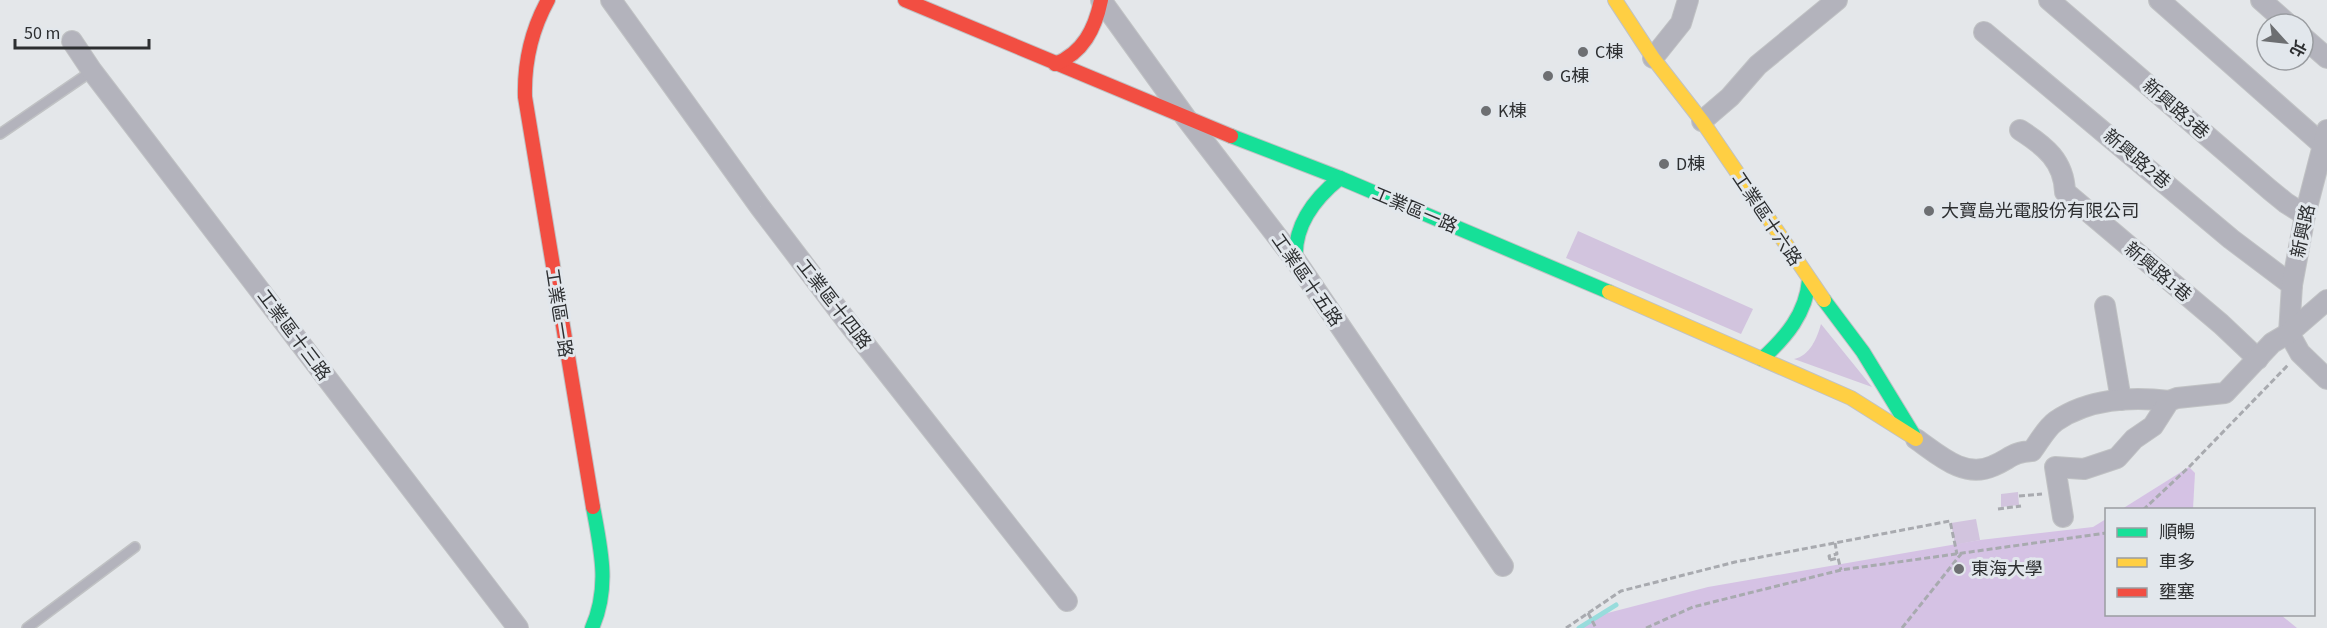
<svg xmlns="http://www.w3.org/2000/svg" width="2327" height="628" viewBox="0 0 2327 628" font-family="'Source Sans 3','Noto Sans TC',sans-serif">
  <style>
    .green { fill: #d2c4de }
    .forest { fill: #d5c2e4 }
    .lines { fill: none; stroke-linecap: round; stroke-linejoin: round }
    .stream { stroke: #98dcdc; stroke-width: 5 }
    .lane-casing { stroke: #c0c2c4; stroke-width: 12 }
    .street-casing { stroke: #c0c2c4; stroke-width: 22 }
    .fast-casing { stroke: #c0c2c4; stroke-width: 16 }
    .slow-casing { stroke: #c0c2c4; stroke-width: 16 }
    .jam-casing { stroke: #c0c2c4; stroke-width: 16 }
    .path { stroke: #a8aaaf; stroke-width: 3; stroke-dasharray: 6 3; stroke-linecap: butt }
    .lane { stroke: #b3b3bc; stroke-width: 9 }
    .street { stroke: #b3b3bc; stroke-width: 20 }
    .fast { stroke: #16e098; stroke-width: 14 }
    .slow { stroke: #ffcf43; stroke-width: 14 }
    .jam { stroke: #f24e42; stroke-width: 14 }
    .poi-dot { fill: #6d6f72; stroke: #e2e7ec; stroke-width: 2 }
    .labels { text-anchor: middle; stroke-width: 6; stroke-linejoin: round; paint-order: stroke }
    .poi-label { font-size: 18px; fill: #2d2f31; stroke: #e2e7ec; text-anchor: start }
    .street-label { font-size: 18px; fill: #2d2f31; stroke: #e2e7ec }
  </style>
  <rect width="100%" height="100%" fill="#e4e7ea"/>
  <g class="green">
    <polygon points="1578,231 1753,309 1741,334 1566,258"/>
    <path d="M1821,324L1872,387L1794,359C1810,356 1817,338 1821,324Z"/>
    <polygon points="2018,492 2019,505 2001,507 2001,494"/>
    <polygon points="1976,519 1980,540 1955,545 1951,523"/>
  </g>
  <g class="forest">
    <polygon points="2189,467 2195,473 2193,509 2122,509"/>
    <polygon points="2106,519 2106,614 2281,615 2297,628 1577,628 1596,616 1708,587 1980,540 2093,527"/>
  </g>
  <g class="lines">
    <polyline class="stream" points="1579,628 1616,605"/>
    <g class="lane-casing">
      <g id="lane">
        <polyline points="0,134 92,71"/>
        <polyline points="27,628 135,547"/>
      </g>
    </g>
    <g class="street-casing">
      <g id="street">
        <polyline points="611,0 760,207 849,324 1067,601"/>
        <polyline points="1101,0 1186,118 1296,261 1503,566"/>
        <polyline points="2049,0 2270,190 2286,203 2305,215"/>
        <polyline points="2159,0 2323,145"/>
        <polyline points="2261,0 2288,24"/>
        <polyline points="1984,32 2231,239 2292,285"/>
        <polyline points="2303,37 2327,58"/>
        <polyline points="72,41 92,71 518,628"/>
        <polyline points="1653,58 1681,23 1688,0"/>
        <polyline points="1702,121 1730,97 1758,65 1837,0"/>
        <path d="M2020,130C2045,146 2064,161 2065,192L2221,324L2258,359"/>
        <polyline points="2105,306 2121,400"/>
        <polyline points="2289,333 2292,285 2305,215 2327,130"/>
        <polyline points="2289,333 2300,353 2327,379"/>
        <path d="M1916,439C1939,455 1964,479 1993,466C2010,459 2012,452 2032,451C2039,442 2046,428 2056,421C2088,399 2131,396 2169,401"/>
        <polyline points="2063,517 2055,467 2084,469 2117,458 2134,439 2153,426 2169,401 2177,398 2225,393 2272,343 2289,333 2327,300"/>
      </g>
    </g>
    <g class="fast-casing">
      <g id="fast">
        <polyline points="1231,136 1340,178 1609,292"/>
        <path d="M1296,261C1293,226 1314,199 1340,178"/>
        <polyline points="1824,300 1863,352 1913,434"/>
        <path d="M1762,359C1786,337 1806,314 1809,280"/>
        <path d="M592,628C610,587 601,550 593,507"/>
      </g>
    </g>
    <g class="slow-casing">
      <g id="slow">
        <polyline points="1615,0 1653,58 1702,121 1824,300"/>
        <polyline points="1609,292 1851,398 1916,439"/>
      </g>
    </g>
    <g class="jam-casing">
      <g id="jam">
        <path d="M548,0C531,31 524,62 525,97L593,507"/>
        <polyline points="905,0 1231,136"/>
        <path d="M1055,64C1083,53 1095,29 1101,0"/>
      </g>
    </g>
    <g class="path">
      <polyline points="2019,496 2042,494"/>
      <polyline points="1998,509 2021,506"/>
      <polyline points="2143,510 2189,467 2288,365"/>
      <polyline points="1830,560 1829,556 1837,554 1835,543"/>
      <polyline points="1830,560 1838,558 1841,570"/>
      <polyline points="1588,613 1596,628"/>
      <polyline points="1566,628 1621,591 1735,562 1950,521 1957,554"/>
      <polyline points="1646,628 1693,607 1841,570 2106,533"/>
      <polyline points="1902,628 1961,554"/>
    </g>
    <use href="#lane" class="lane"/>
    <use href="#street" class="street"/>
    <use href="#fast" class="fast"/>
    <use href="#slow" class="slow"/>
    <use href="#jam" class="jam"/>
  </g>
  <g class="poi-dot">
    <circle cx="1583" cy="52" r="6"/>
    <circle cx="1548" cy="76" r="6"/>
    <circle cx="1486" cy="111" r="6"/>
    <circle cx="1664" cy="164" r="6"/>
    <circle cx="1929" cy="211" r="6"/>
    <circle cx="1959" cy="569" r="6"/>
  </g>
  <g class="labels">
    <g class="poi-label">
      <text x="1595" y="58">C棟</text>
      <text x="1560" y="82">G棟</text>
      <text x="1498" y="117">K棟</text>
      <text x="1676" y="170">D棟</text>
      <text x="1941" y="217">大寶島光電股份有限公司</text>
      <text x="1971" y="575">東海大學</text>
    </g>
    <g class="street-label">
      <text transform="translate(2176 109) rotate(41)" y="6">新興路3巷</text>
      <text transform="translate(2137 159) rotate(40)" y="6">新興路2巷</text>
      <text transform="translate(1415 210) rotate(23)" y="6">工業區一路</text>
      <text transform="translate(1767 219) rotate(56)" y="6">工業區十六路</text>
      <text transform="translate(2303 231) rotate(-78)" y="6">新興路</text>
      <text transform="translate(2158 272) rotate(40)" y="6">新興路1巷</text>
      <text transform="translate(1307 280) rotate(55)" y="6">工業區十五路</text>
      <text transform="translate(834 304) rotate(52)" y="6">工業區十四路</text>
      <text transform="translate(559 313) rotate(81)" y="6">工業區一路</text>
      <text transform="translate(294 335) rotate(53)" y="6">工業區十三路</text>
    </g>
  </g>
  <rect x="2105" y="508" width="210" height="108" fill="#e2e7ec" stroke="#9a9da1" stroke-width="1.5"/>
  <rect x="2117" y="528" width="30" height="9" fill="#16e098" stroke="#9a9da1" stroke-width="1.5"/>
  <text x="2159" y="538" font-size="18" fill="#2d2f31">順暢</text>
  <rect x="2117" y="558" width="30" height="9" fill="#ffcf43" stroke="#9a9da1" stroke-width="1.5"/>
  <text x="2159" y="568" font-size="18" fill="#2d2f31">車多</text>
  <rect x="2117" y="588" width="30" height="9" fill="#f24e42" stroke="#9a9da1" stroke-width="1.5"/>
  <text x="2159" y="598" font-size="18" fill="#2d2f31">壅塞</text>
  <g transform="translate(2285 42) rotate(117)"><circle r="28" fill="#e2e7ec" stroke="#9a9da1" stroke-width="1.5"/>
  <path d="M0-4.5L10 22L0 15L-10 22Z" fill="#6d6f72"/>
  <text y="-9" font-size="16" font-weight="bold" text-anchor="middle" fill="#2d2f31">北</text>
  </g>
  <path d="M15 39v9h134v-9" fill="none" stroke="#2d2f31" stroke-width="3"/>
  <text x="24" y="39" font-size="18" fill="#2d2f31" stroke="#e2e7ec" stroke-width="4.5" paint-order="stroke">50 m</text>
</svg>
